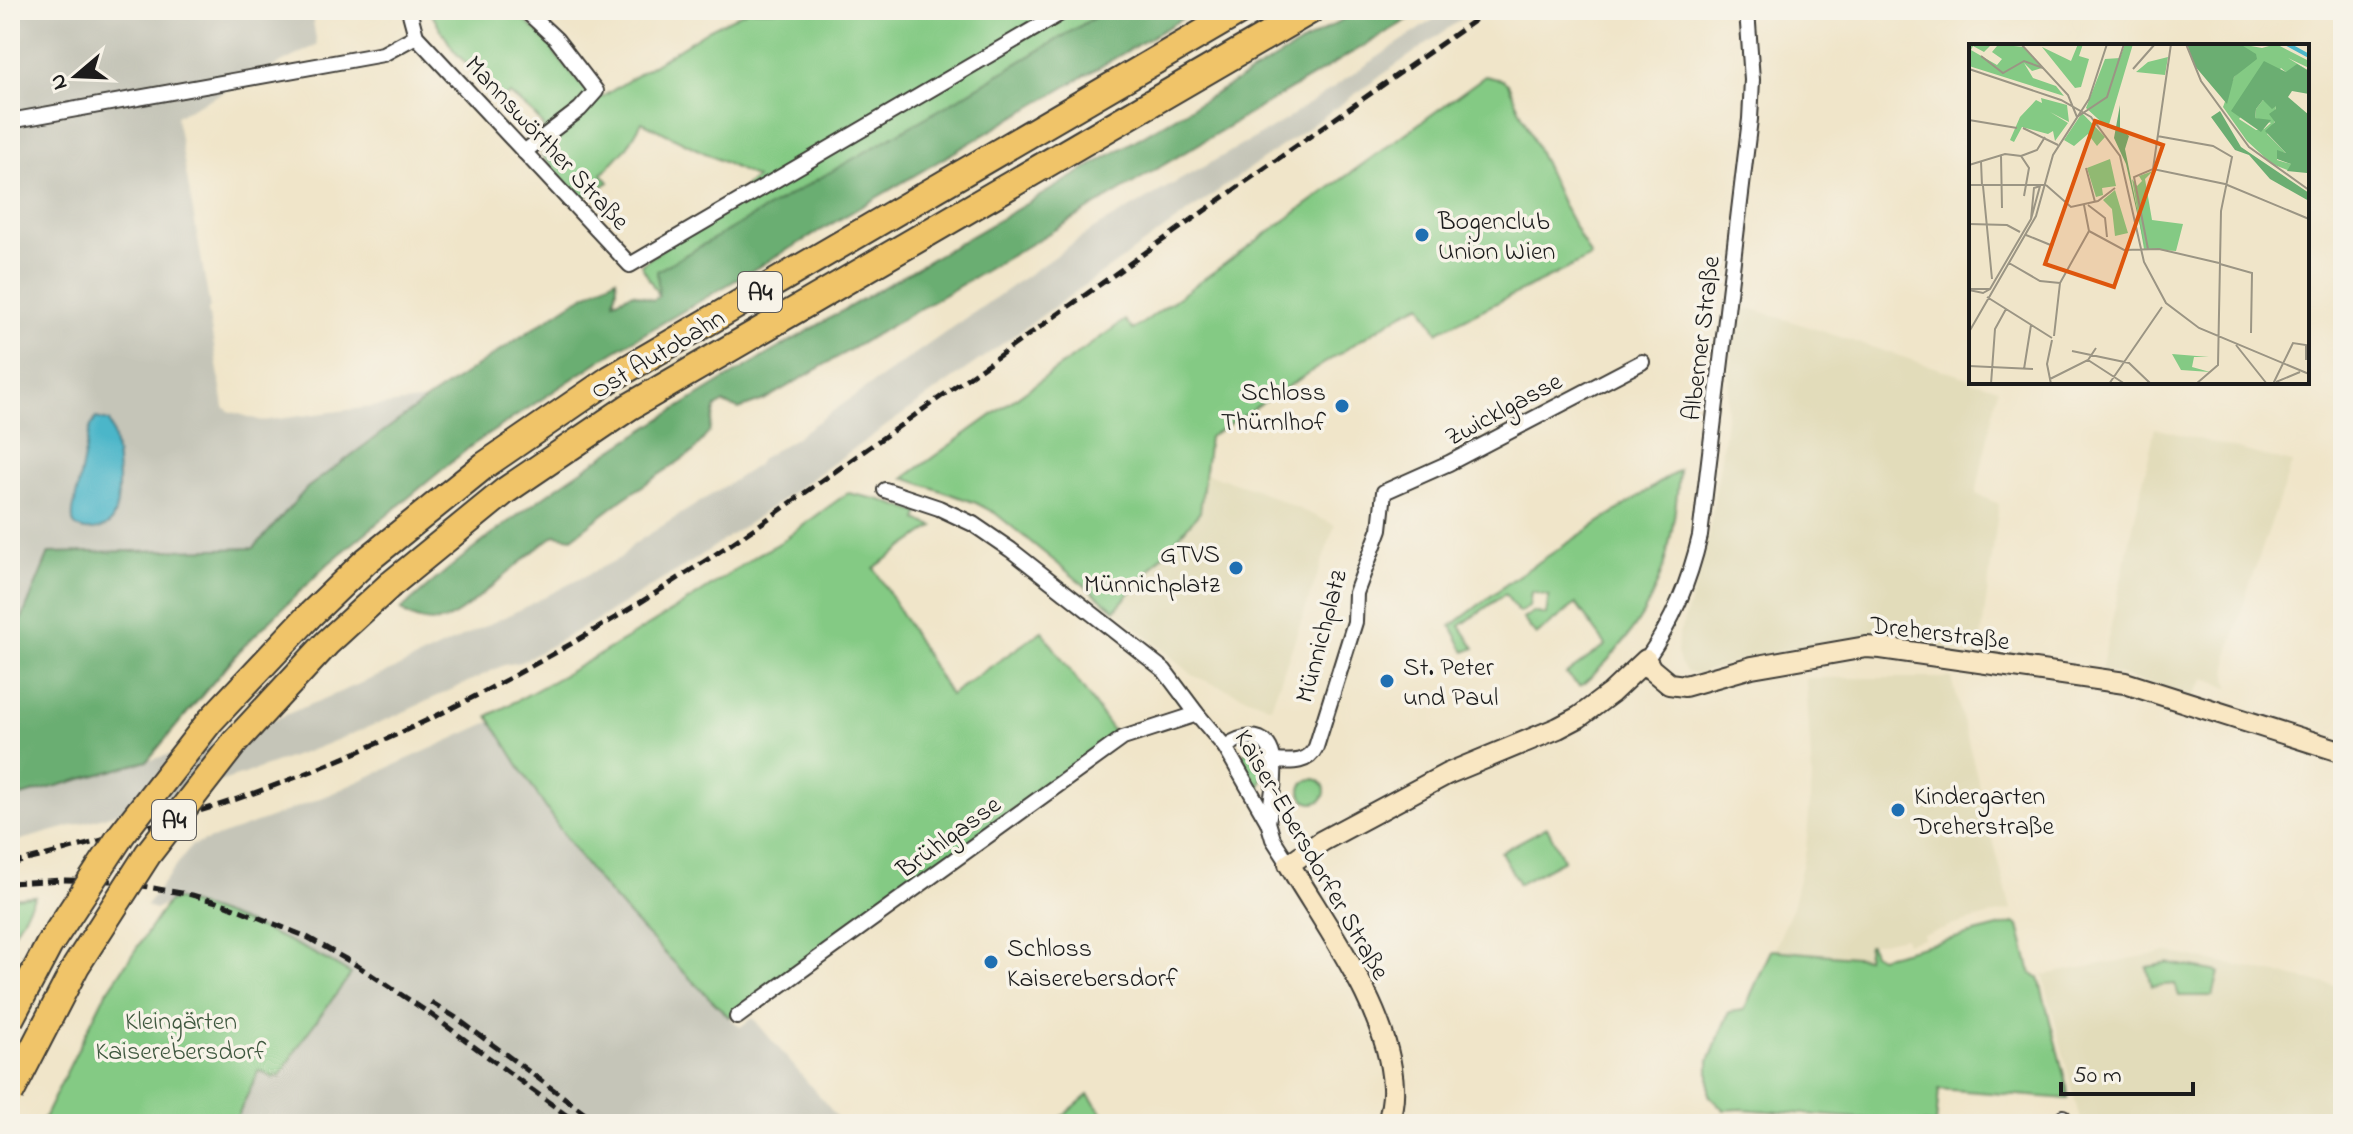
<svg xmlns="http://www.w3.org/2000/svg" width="2353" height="1134" viewBox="0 0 2353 1134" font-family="'Indie Flower',sans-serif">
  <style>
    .built { fill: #e2dcba }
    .industrial { fill: #c5c5b8 }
    .green { fill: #84ca84; stroke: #507350; stroke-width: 2 }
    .forest { fill: #6bae72; stroke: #446547; stroke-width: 2 }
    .water { fill: #4cb6c9; stroke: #346972; stroke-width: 2 }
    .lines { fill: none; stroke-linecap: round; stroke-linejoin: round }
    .street-casing { stroke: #3c3a36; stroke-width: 18 }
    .secondary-casing { stroke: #3c3a36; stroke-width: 24 }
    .highway-casing { stroke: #3c3a36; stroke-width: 30 }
    .street { stroke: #fff; stroke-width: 14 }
    .secondary { stroke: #f9e7c3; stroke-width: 20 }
    .highway { stroke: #f0c469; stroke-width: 26 }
    .rail { stroke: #1c1c1c; stroke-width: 5; stroke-dasharray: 12 6; stroke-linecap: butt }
    .highway-bridge-casing { stroke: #3c3a36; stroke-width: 30; stroke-linecap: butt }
    .highway-bridge { stroke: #f0c469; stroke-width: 26 }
    .poi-dot { fill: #1f6fb2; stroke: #f7f3e8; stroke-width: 3 }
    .labels { text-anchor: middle; stroke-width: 7; stroke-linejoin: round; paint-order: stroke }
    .shield { fill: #f7f3e8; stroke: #5e5c59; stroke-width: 2 }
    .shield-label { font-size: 24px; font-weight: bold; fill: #1c1c1c }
    .street-label { font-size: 26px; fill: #1c1c1c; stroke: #f7f3e8 }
    .poi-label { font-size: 26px; fill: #1c1c1c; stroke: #f7f3e8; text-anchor: start }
    .park-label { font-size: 26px; fill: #405940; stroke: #f7f3e8 }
    .inset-river { fill: none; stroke: #4cb6c9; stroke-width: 4 }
    .inset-road { fill: none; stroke: #9b9584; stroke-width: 2 }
    .view { fill: #de560d; fill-opacity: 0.15; stroke: #de560d; stroke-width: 4 }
    .inset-edge { fill: none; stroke: #1c1c1c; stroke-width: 4 }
  </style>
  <rect width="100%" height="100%" fill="#f7f3e8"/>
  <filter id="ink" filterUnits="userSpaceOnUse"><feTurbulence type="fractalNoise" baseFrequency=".0125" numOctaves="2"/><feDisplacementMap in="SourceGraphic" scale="16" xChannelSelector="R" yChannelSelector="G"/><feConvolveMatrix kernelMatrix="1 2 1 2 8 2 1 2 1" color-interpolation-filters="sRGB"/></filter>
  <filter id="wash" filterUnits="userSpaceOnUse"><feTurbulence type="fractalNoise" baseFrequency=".006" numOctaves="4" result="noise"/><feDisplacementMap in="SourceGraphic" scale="32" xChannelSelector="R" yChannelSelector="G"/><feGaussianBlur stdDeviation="1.8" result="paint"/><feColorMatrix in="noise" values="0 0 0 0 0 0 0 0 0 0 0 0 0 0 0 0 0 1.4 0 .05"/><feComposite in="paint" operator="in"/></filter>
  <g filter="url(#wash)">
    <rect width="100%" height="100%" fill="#f0e5c9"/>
    <g class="built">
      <polygon points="1736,310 1756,310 1971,379 1971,382 1980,382 1998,388 1976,494 1999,504 1979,654 1884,638 1851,640 1780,651 1726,664 1699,674 1687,672 1681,665 1677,653 1678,637 1698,580 1708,539 1724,437"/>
      <polygon points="2155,428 2292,463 2250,583 2229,653 2227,680 2230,689 2205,678 2193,696 2101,670"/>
      <polygon points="1204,473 1253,488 1335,525 1271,707 1194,676 1115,610 1200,512"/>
      <polygon points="1806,678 1952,678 2011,910 1946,927 1946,929 1923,934 1923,938 1906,943 1904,937 1868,945 1867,958 1774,951 1792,908 1806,849 1812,778"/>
      <polygon points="2167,952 2343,987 2343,1124 2081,1124 2043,975"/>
    </g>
    <g class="industrial">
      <polygon points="10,10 311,10 317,45 176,116 210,308 208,310 224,407 229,411 262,421 426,400 307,488 254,549 49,553 10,647"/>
      <polygon points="1450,10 1474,10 756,518 693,561 595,621 521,662 504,665 395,716 317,748 244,774 97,819 10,843 10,799 233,737 397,668 519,610 620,558 634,544 750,470 760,462 759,460 793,439 1095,228 1281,123 1428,23"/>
      <polygon points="492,721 554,820 596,878 654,944 740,1027 753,1018 843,1124 234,1124 259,1070 277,1074 350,974 248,923 217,912 175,899 155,909 146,906 191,846 265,820 326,796"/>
    </g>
    <g class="green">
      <path d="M429,10H512L558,49L554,53L582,85L602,97L710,29L748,10H1107L951,103L659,296L641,265L756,178L642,122L628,146L602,174L609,182L580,200L542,156C552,120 534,116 510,94L500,99L454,51Z"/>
      <polygon points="1485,76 1502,80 1508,84 1564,207 1591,257 1437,332 1421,304 1403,313 1209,437 1200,512 1115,610 995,513 976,503 904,478 1125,320 1133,330"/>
      <path d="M1679,470C1673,562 1654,623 1582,685L1579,686L1566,674L1606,645L1576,604L1536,635L1523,619L1533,612L1546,615L1549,596L1531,592L1529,607L1519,613L1505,594L1460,626L1475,648L1465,652L1451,626L1516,577Z"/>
      <path d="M848,493L881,500L919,513L917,520L934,526L874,568L950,695L1042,631L1116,735L729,1017C683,972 638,928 597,879C556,829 523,771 488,716C581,667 671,615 757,555C766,550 776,546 784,540C805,524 826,508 848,493Z"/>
      <polygon points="1257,749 1262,750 1266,763 1259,790 1256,789 1241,765 1242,755 1248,750"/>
      <circle cx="1313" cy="791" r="12"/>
      <polygon points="1547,827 1564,860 1519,884 1501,852"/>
      <polygon points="35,896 10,940 10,898"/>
      <path d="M175,899C239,918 292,939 351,974L303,1039L280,1076L277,1074L274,1078L259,1070L234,1124H41L103,998L167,903Z"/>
      <polygon points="2014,923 2019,926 2031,973 2039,978 2067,1087 2068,1099 1939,1089 1936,1124 1930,1124 1742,1109 1724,1110 1709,1095 1709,1061 1729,1012 1744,1010 1771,950 1866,958 1868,945 1870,945 1873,953 1880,957"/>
      <polygon points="2169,963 2219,972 2213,996 2179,996 2175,984 2152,986 2147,967"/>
      <polygon points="1088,1095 1112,1124 1053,1124"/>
    </g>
    <g class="forest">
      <polygon points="1107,10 1197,10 613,352 471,446 328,564 241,649 147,761 10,799 10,647 49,553 254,548 307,488 426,400 570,304 616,278 617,288 614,301 633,293 653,300 659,296 657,271 951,103"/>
      <path d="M1359,10H1424L1019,251L764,400L739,409L723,403L716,407L709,432L693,452L623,499L572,538L555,535C533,551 513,568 492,586C478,597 464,612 447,619C433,625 412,621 401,610C499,521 609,450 722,381Z"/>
    </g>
    <path class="water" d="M96,418L109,421C117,442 123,499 112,520C107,530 82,535 74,524C72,521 73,515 73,511L90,428Z"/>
  </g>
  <g filter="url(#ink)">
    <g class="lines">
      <g class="street-casing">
        <g id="street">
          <polyline points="409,10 416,36 630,265 1066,10"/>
          <polyline points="10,121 383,54 416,36"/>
          <polyline points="524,152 580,109 596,91 556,39 525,10"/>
          <polyline points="885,490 939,508 973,524 1011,550 1164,670 1197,714 1225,747 1268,822 1273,839 1289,864"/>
          <path d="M1646,660C1673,621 1689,583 1700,536L1750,119L1752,80L1747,10"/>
          <path d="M1225,747C1235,740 1247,734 1260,739C1284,749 1271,801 1268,822"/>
          <path d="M1274,761C1291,762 1308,764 1316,747L1355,622L1356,593L1380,529L1384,492L1449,463L1642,362"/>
          <polyline points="737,1017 1123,738 1197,714"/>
          <polyline points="2063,1117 2064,1124"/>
        </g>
      </g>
      <g class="secondary-casing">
        <path id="secondary" d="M1388,1124C1391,1112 1394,1100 1393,1087C1390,1012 1327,928 1289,864L1322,841L1447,774L1558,728L1579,717L1611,693L1646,660L1651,669L1669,684L1685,686L1752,667L1866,647L1881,648L2125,683L2343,752"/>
      </g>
      <g class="highway-casing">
        <g id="highway">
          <polyline points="390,585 505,491 629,407 1311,10"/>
          <polyline points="308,617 366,561 485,465 610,379 1242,10"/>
        </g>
      </g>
      <use href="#street" class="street"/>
      <use href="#secondary" class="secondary"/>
      <use href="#highway" class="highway"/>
      <g class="rail">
        <path d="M10,864C54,854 96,842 139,829C172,819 205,810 237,799C425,734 598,635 762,523L1489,10"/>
        <polyline points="10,883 63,880 115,881 192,895 227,905 307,937 358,966 429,1013 578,1124"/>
        <polyline points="431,1002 455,1017 600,1124"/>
      </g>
      <g class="highway-bridge-casing">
        <g id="highway-bridge">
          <polyline points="10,1019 49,945 122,834 210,721 308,617"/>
          <polyline points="10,1094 76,966 148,854 235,742 327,643 390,585"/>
        </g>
      </g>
      <use href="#highway-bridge" class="highway-bridge"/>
    </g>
  </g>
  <g class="poi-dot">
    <circle cx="1422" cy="235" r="8"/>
    <circle cx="1342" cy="406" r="8"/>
    <circle cx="1236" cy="568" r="8"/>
    <circle cx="1387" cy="681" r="8"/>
    <circle cx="1898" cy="810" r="8"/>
    <circle cx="991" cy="962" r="8"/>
  </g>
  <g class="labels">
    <g class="shield">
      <rect x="738" y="272" width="44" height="40" rx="6"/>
      <rect x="152" y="800" width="44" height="40" rx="6"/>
    </g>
    <g class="shield-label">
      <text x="760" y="300">A4</text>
      <text x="174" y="828">A4</text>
    </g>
    <g class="street-label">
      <text transform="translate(548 142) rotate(47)" y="9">Mannswörther Straße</text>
      <text transform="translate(1700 338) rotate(-83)" y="9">Alberner Straße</text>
      <text transform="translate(657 353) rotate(-31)" y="9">Ost Autobahn</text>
      <text transform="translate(1503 408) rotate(-28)" y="9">Zwicklgasse</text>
      <text transform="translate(1940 632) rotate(7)" y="9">Dreherstraße</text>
      <text transform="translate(1320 636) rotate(-75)" y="9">Münnichplatz</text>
      <text transform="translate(948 836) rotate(-36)" y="9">Brühlgasse</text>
      <text transform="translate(1313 854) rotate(60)" y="9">Kaiser-Ebersdorfer Straße</text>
    </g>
    <g class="poi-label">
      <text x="1438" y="229">Bogenclub<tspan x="1438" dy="30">Union Wien</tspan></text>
      <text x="1326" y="400" text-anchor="end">Schloss<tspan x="1326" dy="30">Thürnlhof</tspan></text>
      <text x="1220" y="562" text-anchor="end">GTVS<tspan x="1220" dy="30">Münnichplatz</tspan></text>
      <text x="1403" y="675">St. Peter<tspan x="1403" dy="30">und Paul</tspan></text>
      <text x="1914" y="804">Kindergarten<tspan x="1914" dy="30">Dreherstraße</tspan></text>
      <text x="1007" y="956">Schloss<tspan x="1007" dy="30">Kaiserebersdorf</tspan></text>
    </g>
    <g class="park-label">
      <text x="181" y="1029">Kleingärten<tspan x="181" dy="30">Kaiserebersdorf</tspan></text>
    </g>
  </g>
  <g transform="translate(1969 44)">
    <rect width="340" height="340" fill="#f0e5c9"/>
    <path d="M23,0L15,8L4,2L2,6L28,21L33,15L23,8L28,2L24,0L55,3L73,24L63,27L55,19L64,34L87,42L95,52L0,22L1,0ZM109,0H114L110,12L120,15L112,43L106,44L73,3L102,17ZM156,0H164L139,84L117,64L136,15L151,14ZM271,0L293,4L307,0L340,17V24L319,14L340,27L328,21L318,29L312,24L270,75L287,86L295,85L302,79L286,74L287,65L294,56L307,61L306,77L298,90L317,109L308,107V116L322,120L321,127L303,120L278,97L254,63L265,33L286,13ZM199,13L196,31L167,28L179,18ZM72,54L98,61L100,78L81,68L99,79L86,97L84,87L79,90L53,83L45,98L41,96L51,73L67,56L73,59ZM113,69L136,93L128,102L119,90L105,102L95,96ZM141,115L147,142L133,144L134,151L127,153L118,124ZM184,127L176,135L183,176L214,180L207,207L175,205L163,135L168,142L173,137L170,132ZM146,146L159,189L146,192L143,165L134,156ZM203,310L240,313H225L223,323L241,328L212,326Z" fill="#84ca84"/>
    <path d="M218,0H271L287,10L288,15L265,33L258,60L225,21ZM295,17L317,28L328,20L340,27V50L323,47L319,53L340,71L338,129L318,127L322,120L308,115V106L317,109L296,87L306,78L300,70L307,65V62L303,65L294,56L287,65L286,74L302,76L292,88L262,67ZM151,61V84L160,92L156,105L176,204L157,120L145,94ZM251,67L272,103L340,149V157L301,135L280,111L266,106L242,73Z" fill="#6bae72"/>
    <path class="inset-river" d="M318,0L340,12"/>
    <path class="inset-road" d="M52,0L99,51L108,73M217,0L232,37L280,103L340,146M12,12L34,29L55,17L74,24M0,25L92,56L122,73L151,112L175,218L197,259L230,284L340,330M164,25L186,0M108,73L138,53L155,0M0,76L48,84M54,84L89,101M188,92L244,102L263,113L252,167L249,321L227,340M32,111L33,164M52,112L68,106L76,93M12,117L13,142M0,121L36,110L52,112L60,124L55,152M117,124L126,158M184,125L202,0M0,141H77M77,141L102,163L129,157L146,144M14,142L23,235M119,161L136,174L138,193M0,180L38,181L51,188M120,187L155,206L190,205L250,219M57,191L84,202M179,205L165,133L184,125L256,140L340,175M40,219L71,237L91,239M251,220L283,229L282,289M0,245H21L62,175L65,144L71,142L62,175L21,245L14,249L0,246M18,253L83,294M0,288L67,172L84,111L120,55L138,0M85,292L91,239L120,187L115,161M267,301L298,340M103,307L160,319L182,340M119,316L156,340M0,322L64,325M55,325L62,281M81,335L119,316L127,304M307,338L331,328M22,340L26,285L37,265M82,340L78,320L83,296M140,340L193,263M304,340L324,299L337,301V316"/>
    <path class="view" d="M126,77L194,101L145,243L76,220Z"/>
    <rect width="340" height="340" class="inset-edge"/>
  </g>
  <rect width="2353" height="1134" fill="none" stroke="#f7f3e8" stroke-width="40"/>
  <g transform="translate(76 76) rotate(251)" stroke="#f7f3e8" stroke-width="6" paint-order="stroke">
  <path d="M0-6L14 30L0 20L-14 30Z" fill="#1c1c1c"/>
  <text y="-12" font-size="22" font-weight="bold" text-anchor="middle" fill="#1c1c1c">N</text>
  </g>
  <path d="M2061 1082v12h132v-12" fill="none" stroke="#1c1c1c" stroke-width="4"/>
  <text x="2073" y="1082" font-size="24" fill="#1c1c1c" stroke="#f7f3e8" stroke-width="6" paint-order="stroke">50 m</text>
</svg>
